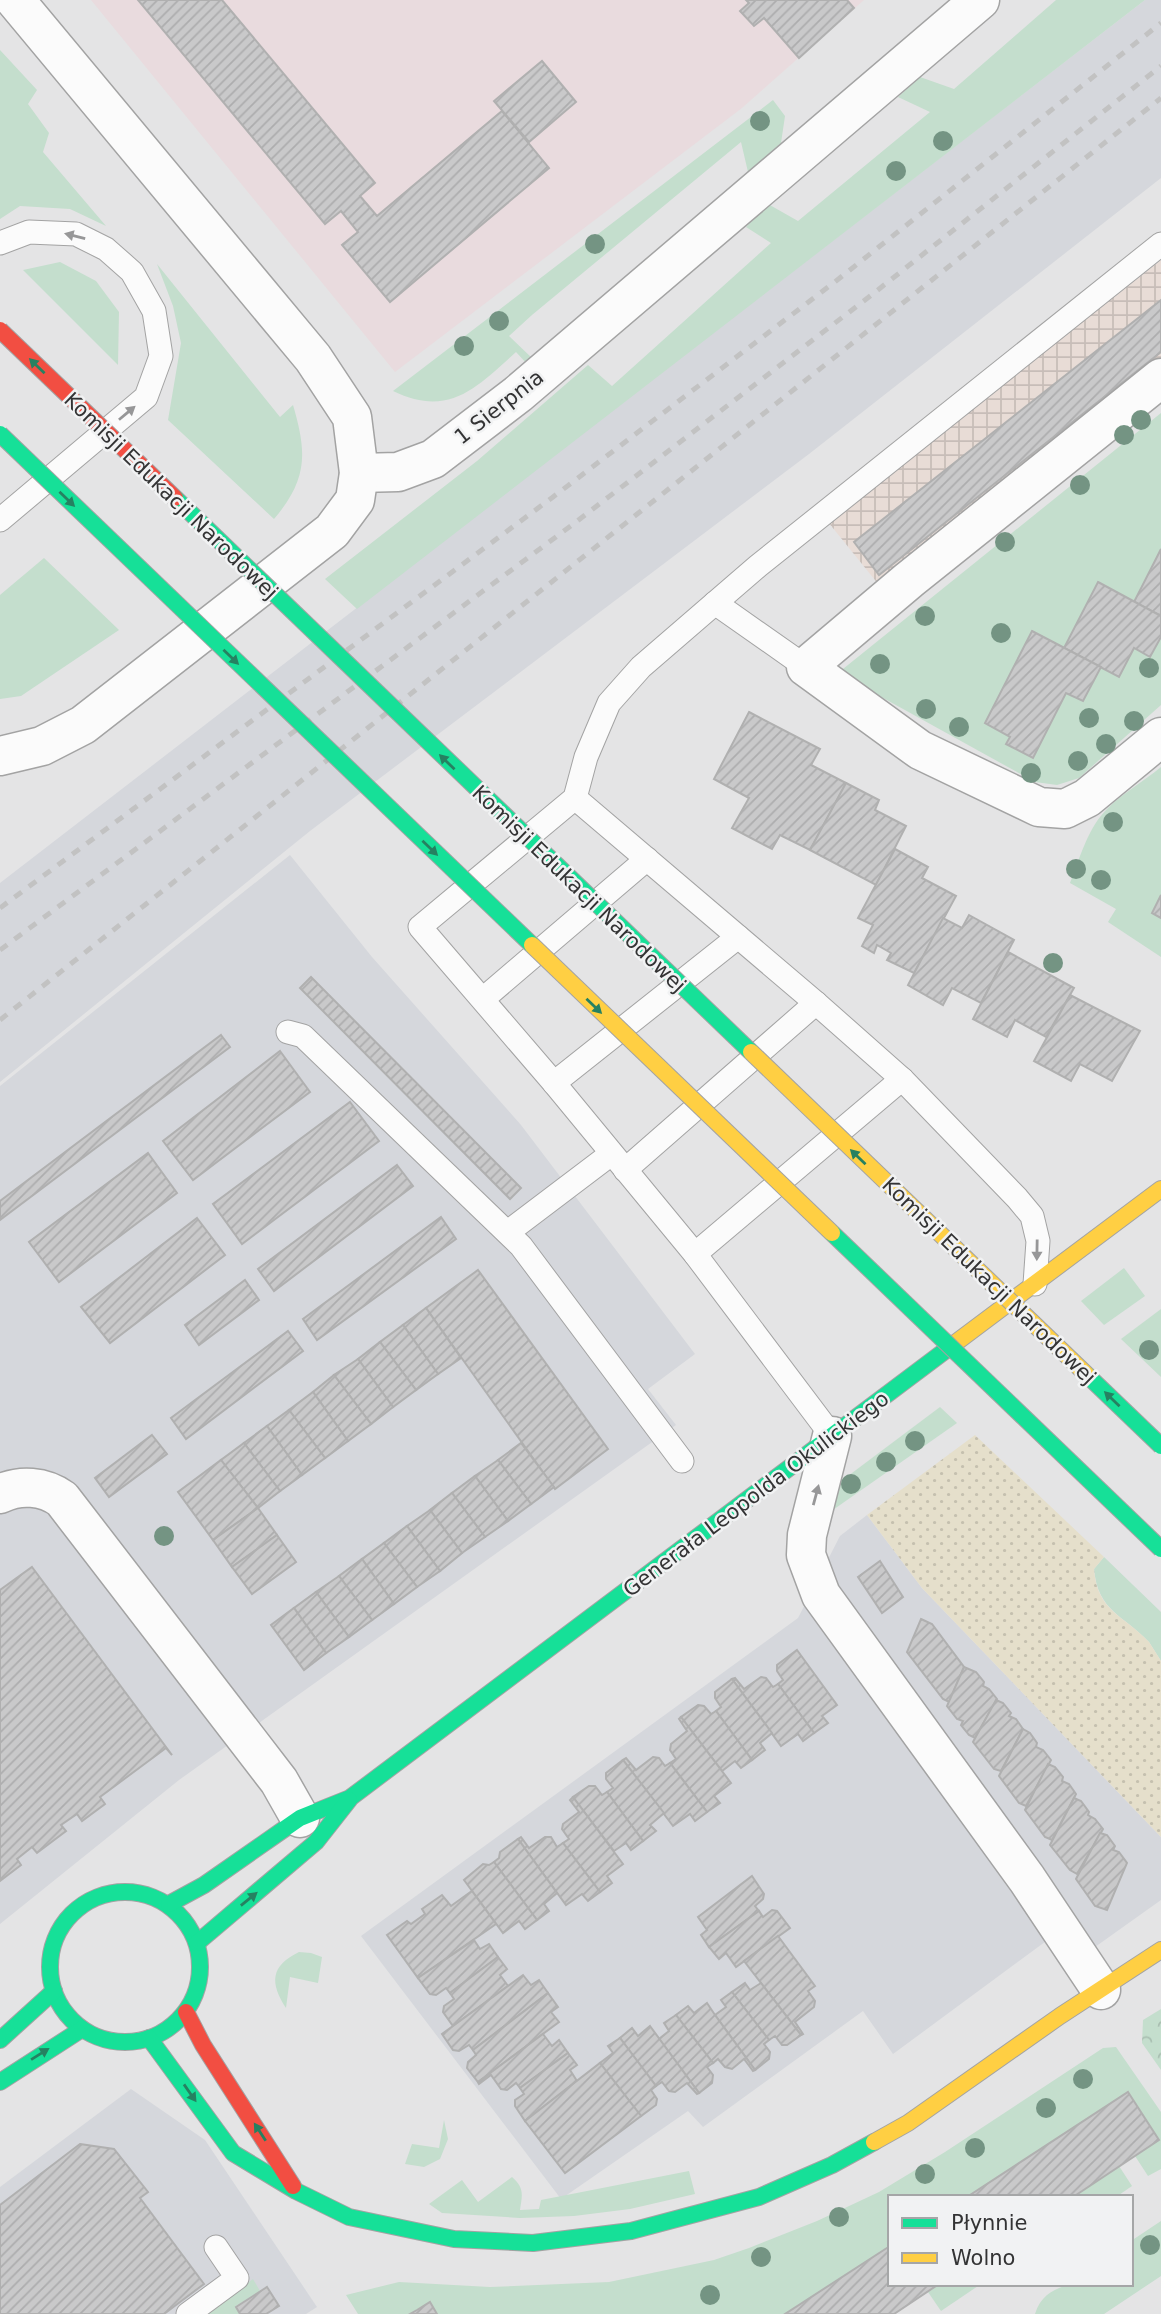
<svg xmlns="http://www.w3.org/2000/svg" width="1161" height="2314" viewBox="0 0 1161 2314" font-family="'DejaVu Sans',sans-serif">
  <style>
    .built { fill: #d5d7dc }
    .industrial { fill: url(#industrial-grid) }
    .education { fill: #e9dbde }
    .green { fill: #c4decd }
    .forest { fill: url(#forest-crowns) }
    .sand { fill: url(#sand-dots) }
    .building { fill: url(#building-hatch); stroke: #b0b0b0; stroke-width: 2 }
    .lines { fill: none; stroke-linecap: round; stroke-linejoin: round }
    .lane-casing { stroke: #a3a3a3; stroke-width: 25 }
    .street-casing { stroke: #a3a3a3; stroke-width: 41 }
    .fast-casing { stroke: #a3a3a3; stroke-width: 18 }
    .slow-casing { stroke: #a3a3a3; stroke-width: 18 }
    .jam-casing { stroke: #a3a3a3; stroke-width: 18 }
    .lane { stroke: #fbfbfb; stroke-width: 23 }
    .street { stroke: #fbfbfb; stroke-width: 38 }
    .fast { stroke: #16e098; stroke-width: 16 }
    .slow { stroke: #ffcf43; stroke-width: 16 }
    .jam { stroke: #f24e42; stroke-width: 16 }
    .rail { stroke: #c2c2c2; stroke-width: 5; stroke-dasharray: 9 9; stroke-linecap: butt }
    .fast-bridge-casing { stroke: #a3a3a3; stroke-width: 18; stroke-linecap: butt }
    .slow-bridge-casing { stroke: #a3a3a3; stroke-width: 18; stroke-linecap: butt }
    .jam-bridge-casing { stroke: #a3a3a3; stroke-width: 18; stroke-linecap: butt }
    .fast-bridge { stroke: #16e098; stroke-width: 16 }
    .slow-bridge { stroke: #ffcf43; stroke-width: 16 }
    .jam-bridge { stroke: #f24e42; stroke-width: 16 }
    .tree { fill: #749483 }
    .oneway { fill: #979798 }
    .oneway2 { fill: #268161 }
    .labels { text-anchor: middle; stroke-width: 5; stroke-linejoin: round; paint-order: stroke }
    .street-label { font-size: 21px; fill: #333334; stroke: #f1f2f3 }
  </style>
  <defs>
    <pattern id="industrial-grid" width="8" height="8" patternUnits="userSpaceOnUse" patternTransform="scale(1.75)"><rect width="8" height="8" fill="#e8dcd6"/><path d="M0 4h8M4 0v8" fill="none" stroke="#c7bdb8"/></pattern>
    <pattern id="forest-crowns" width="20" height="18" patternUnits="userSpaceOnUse" patternTransform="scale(1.75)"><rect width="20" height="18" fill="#c4decd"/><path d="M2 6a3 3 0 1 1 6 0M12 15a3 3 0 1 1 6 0" fill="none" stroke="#a9bfb1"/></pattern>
    <pattern id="sand-dots" width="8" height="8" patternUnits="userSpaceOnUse" patternTransform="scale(1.75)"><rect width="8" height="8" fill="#e5dfcb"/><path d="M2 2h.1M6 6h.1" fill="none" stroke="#c5c0af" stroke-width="1.8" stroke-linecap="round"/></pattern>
    <pattern id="building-hatch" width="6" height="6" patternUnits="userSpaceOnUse" patternTransform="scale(1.75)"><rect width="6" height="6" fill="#c9c9ca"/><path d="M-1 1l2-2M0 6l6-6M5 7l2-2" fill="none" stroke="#adadae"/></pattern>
  </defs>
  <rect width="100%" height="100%" fill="#e4e4e5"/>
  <g class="built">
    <polygon points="1145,0 1161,0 1161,178 809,454 310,831 0,1082 0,883"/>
    <polygon points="290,855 372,957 521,1125 695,1354 648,1389 676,1425 179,1780 0,1924 0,1086"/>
    <polygon points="867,1515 922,1588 1161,1837 1161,1900 1088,1952 1068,1925 893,2054 863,2011 703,2127 688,2111 561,2199 361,1936 798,1618 840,1536"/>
    <polygon points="131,2089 205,2140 317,2307 306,2314 0,2314 0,2187"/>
  </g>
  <polygon class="industrial" points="1161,260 1161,366 883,590 828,522"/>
  <polygon class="education" points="91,0 864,0 742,108 395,372"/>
  <g class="green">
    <polygon points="1056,0 1145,0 357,609 325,579 477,461 588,365 612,386 771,243 746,227 768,204 798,221 930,112 898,97 920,77 954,89"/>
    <polygon points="0,50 37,90 28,104 49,133 43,152 106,226 70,209 20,206 0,219"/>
    <path d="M773,100L785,116L781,143L748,172L741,142L532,315L509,336L533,359L528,365L516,352C476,388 449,418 393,391Z"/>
    <polygon points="60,262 96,281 119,312 118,365 23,270"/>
    <path d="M157,264L280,417L293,405C307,453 308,479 274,519L168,420L181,343L173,306Z"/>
    <polygon points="1161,413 1161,705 1079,778 1057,785 1035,782 838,673"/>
    <polygon points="44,558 119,630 21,696 0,699 0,595"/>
    <path d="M1161,767V957L1108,922L1116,909L1070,883C1080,858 1088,827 1108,808C1123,793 1144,781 1161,767Z"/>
    <polygon points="1124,1268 1145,1296 1104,1325 1081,1301"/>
    <polygon points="1161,1309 1161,1377 1121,1339"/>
    <polygon points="940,1407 957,1423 830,1512 840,1482"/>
    <path d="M1104,1557L1161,1612V1661C1157,1655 1153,1648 1149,1642C1124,1615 1098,1612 1094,1569Z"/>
    <path d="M299,1952L311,1953L322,1957L318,1983L290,1977L286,2008C270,1983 270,1966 299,1952Z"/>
    <polygon points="1116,2047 1161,2112 1161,2169 1148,2176 1135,2156 1159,2140 1128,2093 967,2197 890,2197 890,2246 785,2314 437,2314 430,2302 410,2314 358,2314 346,2295 399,2282 490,2287 609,2282 714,2260 749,2248 817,2221 879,2192 945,2152 1103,2048"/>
    <polygon points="444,2120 448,2139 440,2159 424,2167 405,2164 412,2144 439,2148"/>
    <polygon points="1119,2166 1132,2186 1116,2197 1073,2197"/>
    <path d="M689,2171L695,2194L630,2209L574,2216L520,2218L442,2213L429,2204L462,2180L478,2202L512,2177C525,2188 522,2196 520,2210L539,2209L541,2200Z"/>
    <path d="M1161,2221V2276L1104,2314H1035C1047,2274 1099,2284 1131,2284V2241Z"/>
    <polygon points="253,2279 260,2291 236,2306 240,2314 204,2314"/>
    <polygon points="939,2284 981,2284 941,2311 928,2292"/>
  </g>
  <polygon class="forest" points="1161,2009 1161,2070 1142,2043 1143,2020"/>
  <path class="sand" d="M975,1435L1104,1557L1094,1569C1097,1612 1124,1615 1149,1642C1153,1648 1157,1655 1161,1661V1837L922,1588L867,1515Z"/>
  <g class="building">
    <polygon points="138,0 222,0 375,183 360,196 377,216 502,111 549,168 390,302 342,245 358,232 341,211 325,224"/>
    <polygon points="746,0 847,0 854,8 799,58 764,18 754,26 740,11 749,3"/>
    <polygon points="542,61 576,102 529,142 494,101"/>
    <polygon points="1161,300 1161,352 879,575 854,542"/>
    <polygon points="1161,549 1161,616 1134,602"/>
    <polygon points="1098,582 1161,616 1161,637 1150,657 1134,648 1119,677 1064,648"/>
    <polygon points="1032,631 1101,667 1083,701 1066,693 1033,758 1006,744 1010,737 985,723"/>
    <polygon points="749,712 820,749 811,765 846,783 810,850 780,835 772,849 732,828 749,798 714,779"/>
    <polygon points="846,783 879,800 875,810 906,826 876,885 810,850"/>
    <polygon points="895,849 928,867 922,878 956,896 914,973 887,960 891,953 877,945 874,953 862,946 873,925 858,918"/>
    <polygon points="1161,895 1161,918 1152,913"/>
    <polygon points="969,915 1014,940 981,1003 952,988 943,1005 908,985 943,918 962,928"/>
    <polygon points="1008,952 1074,988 1046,1037 1015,1020 1007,1037 973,1019"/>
    <polygon points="311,977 521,1188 510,1199 300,988"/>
    <polygon points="1070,995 1140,1031 1112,1081 1080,1064 1071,1081 1034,1061"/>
    <polygon points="221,1035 230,1047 0,1220 0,1201"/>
    <polygon points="280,1051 310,1092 193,1180 163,1141"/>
    <polygon points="350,1102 379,1141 242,1244 213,1204"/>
    <polygon points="148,1153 177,1193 59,1282 29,1242"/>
    <polygon points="397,1165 413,1186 274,1291 258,1269"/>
    <polygon points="441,1217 456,1239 317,1340 303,1319"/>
    <polygon points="197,1218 225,1255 110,1343 81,1307"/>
    <polygon points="478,1270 608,1449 555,1489 426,1308"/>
    <polygon points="245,1280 259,1300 199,1345 185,1325"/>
    <polygon points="426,1308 461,1358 438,1374 403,1325"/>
    <polygon points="403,1325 438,1374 416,1390 380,1342"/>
    <polygon points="288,1331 303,1351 186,1439 171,1418"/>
    <polygon points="380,1342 416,1390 393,1407 358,1359"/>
    <polygon points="358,1359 393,1407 371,1424 334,1375"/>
    <polygon points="334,1375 371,1424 348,1441 313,1392"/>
    <polygon points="313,1392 348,1441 325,1458 289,1410"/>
    <polygon points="289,1410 325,1458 302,1475 267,1426"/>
    <polygon points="267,1426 302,1475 280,1491 244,1443"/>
    <polygon points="152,1435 167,1454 109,1497 95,1478"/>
    <polygon points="244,1443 280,1491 258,1508 221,1460"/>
    <polygon points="521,1443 554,1487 531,1504 498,1460"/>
    <polygon points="221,1460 258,1508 213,1540 178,1492"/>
    <polygon points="498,1460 531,1504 508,1521 475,1476"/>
    <polygon points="475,1476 508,1521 485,1537 452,1493"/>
    <polygon points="452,1493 485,1537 462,1553 430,1510"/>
    <polygon points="258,1508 277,1535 232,1567 213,1540"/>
    <polygon points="430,1510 462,1553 440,1571 407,1526"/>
    <polygon points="407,1526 440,1571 417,1587 384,1543"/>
    <polygon points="277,1535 296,1562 252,1594 232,1567"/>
    <polygon points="384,1543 417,1587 394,1604 362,1559"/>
    <polygon points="362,1559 394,1604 372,1620 339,1576"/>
    <polygon points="880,1561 903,1597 882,1613 858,1577"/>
    <polygon points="32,1567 172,1755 166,1748 100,1797 105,1804 82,1821 77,1814 61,1825 66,1831 37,1853 32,1847 17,1859 21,1865 0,1881 0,1590"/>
    <polygon points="339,1576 372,1620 349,1637 316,1592"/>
    <polygon points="316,1592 349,1637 326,1653 294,1608"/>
    <polygon points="294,1608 326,1653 304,1670 271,1625"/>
    <polygon points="921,1619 932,1624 964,1667 949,1702 943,1699 907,1652"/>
    <polygon points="797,1650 837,1705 822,1716 828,1723 814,1733 778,1684 783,1680 777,1671 777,1665"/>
    <polygon points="964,1667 976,1672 984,1682 983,1686 989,1689 997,1699 975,1738 969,1735 961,1725 963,1721 957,1719 947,1706"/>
    <polygon points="761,1677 766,1678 773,1687 778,1684 814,1733 803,1741 798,1734 781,1746 732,1679 735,1678 744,1689"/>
    <polygon points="732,1679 772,1733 760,1743 765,1750 752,1760 716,1711 721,1707 715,1698 715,1692"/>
    <polygon points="996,1700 1003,1703 1011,1713 1009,1716 1016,1719 1023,1729 1001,1771 994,1769 973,1742"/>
    <polygon points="698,1705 704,1706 711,1714 716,1711 752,1760 741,1768 735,1761 722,1771 681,1717"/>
    <polygon points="681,1717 731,1783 714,1796 720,1803 707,1812 670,1763 676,1759 670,1750 671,1744 687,1731 679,1719"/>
    <polygon points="1023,1729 1030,1733 1037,1743 1036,1747 1043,1750 1051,1760 1026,1806 1019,1803 999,1776"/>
    <polygon points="653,1757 659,1758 665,1766 670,1763 707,1812 695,1821 690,1814 673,1826 623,1760 626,1758 636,1770"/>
    <polygon points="623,1760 664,1813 650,1825 656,1831 643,1841 607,1792 613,1788 606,1779 606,1773"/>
    <polygon points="1048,1764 1055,1767 1063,1777 1062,1781 1069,1784 1076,1794 1052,1840 1045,1837 1025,1810"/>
    <polygon points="589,1786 595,1786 602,1795 607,1792 643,1841 631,1850 626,1843 614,1851 573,1797"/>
    <polygon points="573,1797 623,1864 607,1876 612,1883 600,1892 563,1843 569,1839 562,1829 563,1824 579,1812 570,1800"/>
    <polygon points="1074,1798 1081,1801 1089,1812 1088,1815 1095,1819 1103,1829 1077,1874 1070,1870 1050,1845"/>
    <polygon points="1100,1833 1107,1835 1115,1846 1113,1850 1119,1852 1127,1863 1107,1910 1095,1906 1076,1879"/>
    <polygon points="521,1837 529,1848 545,1837 551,1837 557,1847 563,1843 600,1892 588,1901 582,1894 566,1905 518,1839"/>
    <polygon points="518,1839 557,1893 544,1904 549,1911 537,1920 494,1862 499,1858 500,1852"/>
    <polygon points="494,1862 537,1920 525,1929 519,1921 503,1933 464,1880 483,1864 489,1865"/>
    <polygon points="752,1876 764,1894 763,1899 755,1906 759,1911 709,1947 701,1935 707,1930 698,1917"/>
    <polygon points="472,1891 496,1924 418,1978 387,1935 407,1921 411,1924 425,1914 422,1909 442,1895 451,1906"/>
    <polygon points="772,1910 777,1911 790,1928 736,1967 726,1953 719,1959 709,1947 759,1911 763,1917"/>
    <polygon points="778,1936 815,1986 808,1991 815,2001 814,2007 795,2022 803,2034 801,2035 744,1961"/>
    <polygon points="474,1940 480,1949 489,1944 498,1957 450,1993 446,1988 436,1995 430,1994 418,1978"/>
    <polygon points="498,1957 507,1969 500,1975 508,1986 453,2026 443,2012 444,2006 454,1999 450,1993"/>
    <polygon points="523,1975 531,1985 539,1980 548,1993 473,2050 469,2045 459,2051 453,2050 442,2034"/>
    <polygon points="745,1983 750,1990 761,1983 801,2035 787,2045 782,2045 775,2036 769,2040 732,1992"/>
    <polygon points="732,1992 769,2040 764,2044 770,2052 769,2059 755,2070 715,2015 726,2007 721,2000"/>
    <polygon points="548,1993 558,2007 551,2012 559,2022 478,2082 467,2068 468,2062 476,2055 473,2050"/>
    <polygon points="707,2003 715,2015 755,2070 753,2071 744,2059 732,2069 725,2067 718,2059 713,2063 676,2015 688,2006 694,2013"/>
    <polygon points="676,2015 713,2063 707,2067 713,2075 712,2083 699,2093 659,2039 669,2031 664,2023"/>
    <polygon points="650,2026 699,2093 697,2094 687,2083 675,2092 669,2091 662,2082 656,2086 620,2038 632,2028 638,2036"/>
    <polygon points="543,2034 552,2046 559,2040 568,2053 520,2088 516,2083 507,2090 501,2089 491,2075 479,2084 478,2082"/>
    <polygon points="620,2038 656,2086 651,2090 657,2099 656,2105 641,2116 600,2063 613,2053 608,2046"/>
    <polygon points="568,2053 577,2065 570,2070 577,2081 525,2121 515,2106 515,2100 524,2094 520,2088"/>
    <polygon points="600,2063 641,2116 565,2173 525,2121"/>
    <polygon points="1128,2092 1159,2140 1073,2197 967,2197"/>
    <polygon points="80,2144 114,2149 148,2192 140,2198 204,2284 164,2314 0,2314 0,2205"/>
    <polygon points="890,2246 890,2284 939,2284 894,2314 785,2314"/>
    <polygon points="267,2287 279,2306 266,2314 240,2314 236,2307"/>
    <polygon points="430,2302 437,2314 410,2314 417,2310"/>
  </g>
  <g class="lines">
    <g class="lane-casing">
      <g id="lane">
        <polyline points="0,243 29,232 76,234 106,249 132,272 154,311 161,356 146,397 0,520"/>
        <polyline points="715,603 806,667"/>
        <polyline points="575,798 816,1003 902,1079 1017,1198 1032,1216 1038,1241 1035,1284"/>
        <polyline points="483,999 647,859"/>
        <polyline points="288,1032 303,1036 521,1246 682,1461"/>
        <polyline points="554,1083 738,937"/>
        <polyline points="625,1170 816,1003"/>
        <polyline points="508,1232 611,1154"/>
        <polyline points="695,1254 902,1079"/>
        <polyline points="832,1436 695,1254 554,1083 420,927 575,798 586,757 609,703 641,667 758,566 1161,244"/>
        <polyline points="188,2314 237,2278 216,2247"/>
      </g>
    </g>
    <g class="street-casing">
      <g id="street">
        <polyline points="1161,378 909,580 806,667 920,750 1039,807 1065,809 1087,798 1161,737"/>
        <polyline points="359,473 398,472 433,459 518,394 980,0"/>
        <polyline points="0,756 42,746 83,725 332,531 355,500 359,473 352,417 313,358 15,0"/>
        <polyline points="832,1436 807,1535 806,1555 821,1595 1027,1879 1101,1990"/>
        <path d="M0,1494C20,1484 44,1486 62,1499L279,1781L300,1818"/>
      </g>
    </g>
    <g class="fast-casing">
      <g id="fast">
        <circle cx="125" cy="1967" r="75"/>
        <polyline points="169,1904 204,1885 300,1818 350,1798 954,1344"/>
        <polyline points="197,1943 316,1842 349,1800"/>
        <polyline points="149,2038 233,2153 296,2191 349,2217 454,2239 533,2243 631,2231 759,2197 832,2165 874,2142"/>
        <polyline points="0,2040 54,1991"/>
        <polyline points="0,2082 82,2029"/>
      </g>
    </g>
    <g class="slow-casing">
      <g id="slow">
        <polyline points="954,1344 1161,1189"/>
        <polyline points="874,2142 908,2123 1060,2016 1161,1950"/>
      </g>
    </g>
    <g class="jam-casing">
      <polyline id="jam" points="186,2012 203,2045 293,2186"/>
    </g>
    <use href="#lane" class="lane"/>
    <use href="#street" class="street"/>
    <use href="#fast" class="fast"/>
    <use href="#slow" class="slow"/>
    <use href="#jam" class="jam"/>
    <g class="rail">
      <polyline points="0,908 553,497 836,281 1161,23"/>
      <polyline points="0,950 576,522 874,293 1161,66"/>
      <polyline points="0,1020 1161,98"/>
    </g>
    <g class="fast-bridge-casing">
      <g id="fast-bridge">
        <polyline points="0,434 532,945"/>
        <polyline points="175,498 751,1052"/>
        <polyline points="832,1233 1161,1549"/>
        <polyline points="1087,1375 1161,1446"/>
      </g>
    </g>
    <g class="slow-bridge-casing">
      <g id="slow-bridge">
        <polyline points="532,945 832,1233"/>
        <polyline points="751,1052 1087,1375"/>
      </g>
    </g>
    <g class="jam-bridge-casing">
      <polyline id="jam-bridge" points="0,330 175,498"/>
    </g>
    <use href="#fast-bridge" class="fast-bridge"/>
    <use href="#slow-bridge" class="slow-bridge"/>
    <use href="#jam-bridge" class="jam-bridge"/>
  </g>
  <g class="tree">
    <circle cx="760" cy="121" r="10"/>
    <circle cx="943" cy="141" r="10"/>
    <circle cx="896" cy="171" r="10"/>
    <circle cx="595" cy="244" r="10"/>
    <circle cx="499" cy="321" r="10"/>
    <circle cx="464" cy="346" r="10"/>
    <circle cx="1141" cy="420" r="10"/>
    <circle cx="1124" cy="435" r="10"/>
    <circle cx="1080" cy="485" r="10"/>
    <circle cx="1005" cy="542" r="10"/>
    <circle cx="925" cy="616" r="10"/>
    <circle cx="1001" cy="633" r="10"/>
    <circle cx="880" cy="664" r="10"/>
    <circle cx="1149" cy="668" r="10"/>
    <circle cx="926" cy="709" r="10"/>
    <circle cx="1089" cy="718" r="10"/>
    <circle cx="1134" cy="721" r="10"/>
    <circle cx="959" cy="727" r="10"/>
    <circle cx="1106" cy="744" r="10"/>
    <circle cx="1078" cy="761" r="10"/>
    <circle cx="1031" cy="773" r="10"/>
    <circle cx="1113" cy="822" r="10"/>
    <circle cx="1076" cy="869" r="10"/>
    <circle cx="1101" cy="880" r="10"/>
    <circle cx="1053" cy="963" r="10"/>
    <circle cx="1149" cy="1350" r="10"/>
    <circle cx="915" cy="1441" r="10"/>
    <circle cx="886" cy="1462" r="10"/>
    <circle cx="851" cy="1484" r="10"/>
    <circle cx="164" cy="1536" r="10"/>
    <circle cx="1083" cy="2079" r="10"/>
    <circle cx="1046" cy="2108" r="10"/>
    <circle cx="975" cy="2148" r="10"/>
    <circle cx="925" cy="2174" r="10"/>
    <circle cx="839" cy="2217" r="10"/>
    <circle cx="1150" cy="2245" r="10"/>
    <circle cx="761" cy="2257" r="10"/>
    <circle cx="710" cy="2295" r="10"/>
  </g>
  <defs><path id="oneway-solid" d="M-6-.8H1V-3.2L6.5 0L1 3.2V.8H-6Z" transform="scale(1.75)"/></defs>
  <g class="oneway">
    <use href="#oneway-solid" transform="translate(75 236) rotate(-166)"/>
    <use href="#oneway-solid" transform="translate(127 413) rotate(-40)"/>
    <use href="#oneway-solid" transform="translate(1037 1250) rotate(91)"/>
    <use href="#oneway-solid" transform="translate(816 1495) rotate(-75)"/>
  </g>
  <g class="oneway2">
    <use href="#oneway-solid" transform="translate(37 366) rotate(-136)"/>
    <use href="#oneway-solid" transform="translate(67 499) rotate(44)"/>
    <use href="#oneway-solid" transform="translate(231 657) rotate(44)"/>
    <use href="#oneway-solid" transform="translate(447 762) rotate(-136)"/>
    <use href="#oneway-solid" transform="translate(430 848) rotate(44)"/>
    <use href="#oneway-solid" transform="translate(594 1006) rotate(44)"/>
    <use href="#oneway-solid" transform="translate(858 1157) rotate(-136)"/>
    <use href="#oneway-solid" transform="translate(1112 1399) rotate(-136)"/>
    <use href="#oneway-solid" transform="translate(249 1899) rotate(-39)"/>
    <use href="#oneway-solid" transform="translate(40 2054) rotate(-32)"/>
    <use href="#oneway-solid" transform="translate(190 2093) rotate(55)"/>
    <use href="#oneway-solid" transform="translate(260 2132) rotate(-123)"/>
  </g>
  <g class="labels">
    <g class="street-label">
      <text transform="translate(499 407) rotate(-38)" y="7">1 Sierpnia</text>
      <text transform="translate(171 496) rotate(44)" y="7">Komisji Edukacji Narodowej</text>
      <text transform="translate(579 889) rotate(44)" y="7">Komisji Edukacji Narodowej</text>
      <text transform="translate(989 1281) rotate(44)" y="7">Komisji Edukacji Narodowej</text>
      <text transform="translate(756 1494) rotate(-37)" y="7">Generała Leopolda Okulickiego</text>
    </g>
  </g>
  <rect x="888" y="2195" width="245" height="91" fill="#f1f2f3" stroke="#a5a6a7" stroke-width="2"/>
  <rect x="902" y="2218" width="35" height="10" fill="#16e098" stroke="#a5a6a7" stroke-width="2"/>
  <text x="951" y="2230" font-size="21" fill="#333334">Płynnie</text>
  <rect x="902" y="2253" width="35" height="10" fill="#ffcf43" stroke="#a5a6a7" stroke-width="2"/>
  <text x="951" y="2265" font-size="21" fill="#333334">Wolno</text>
</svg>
